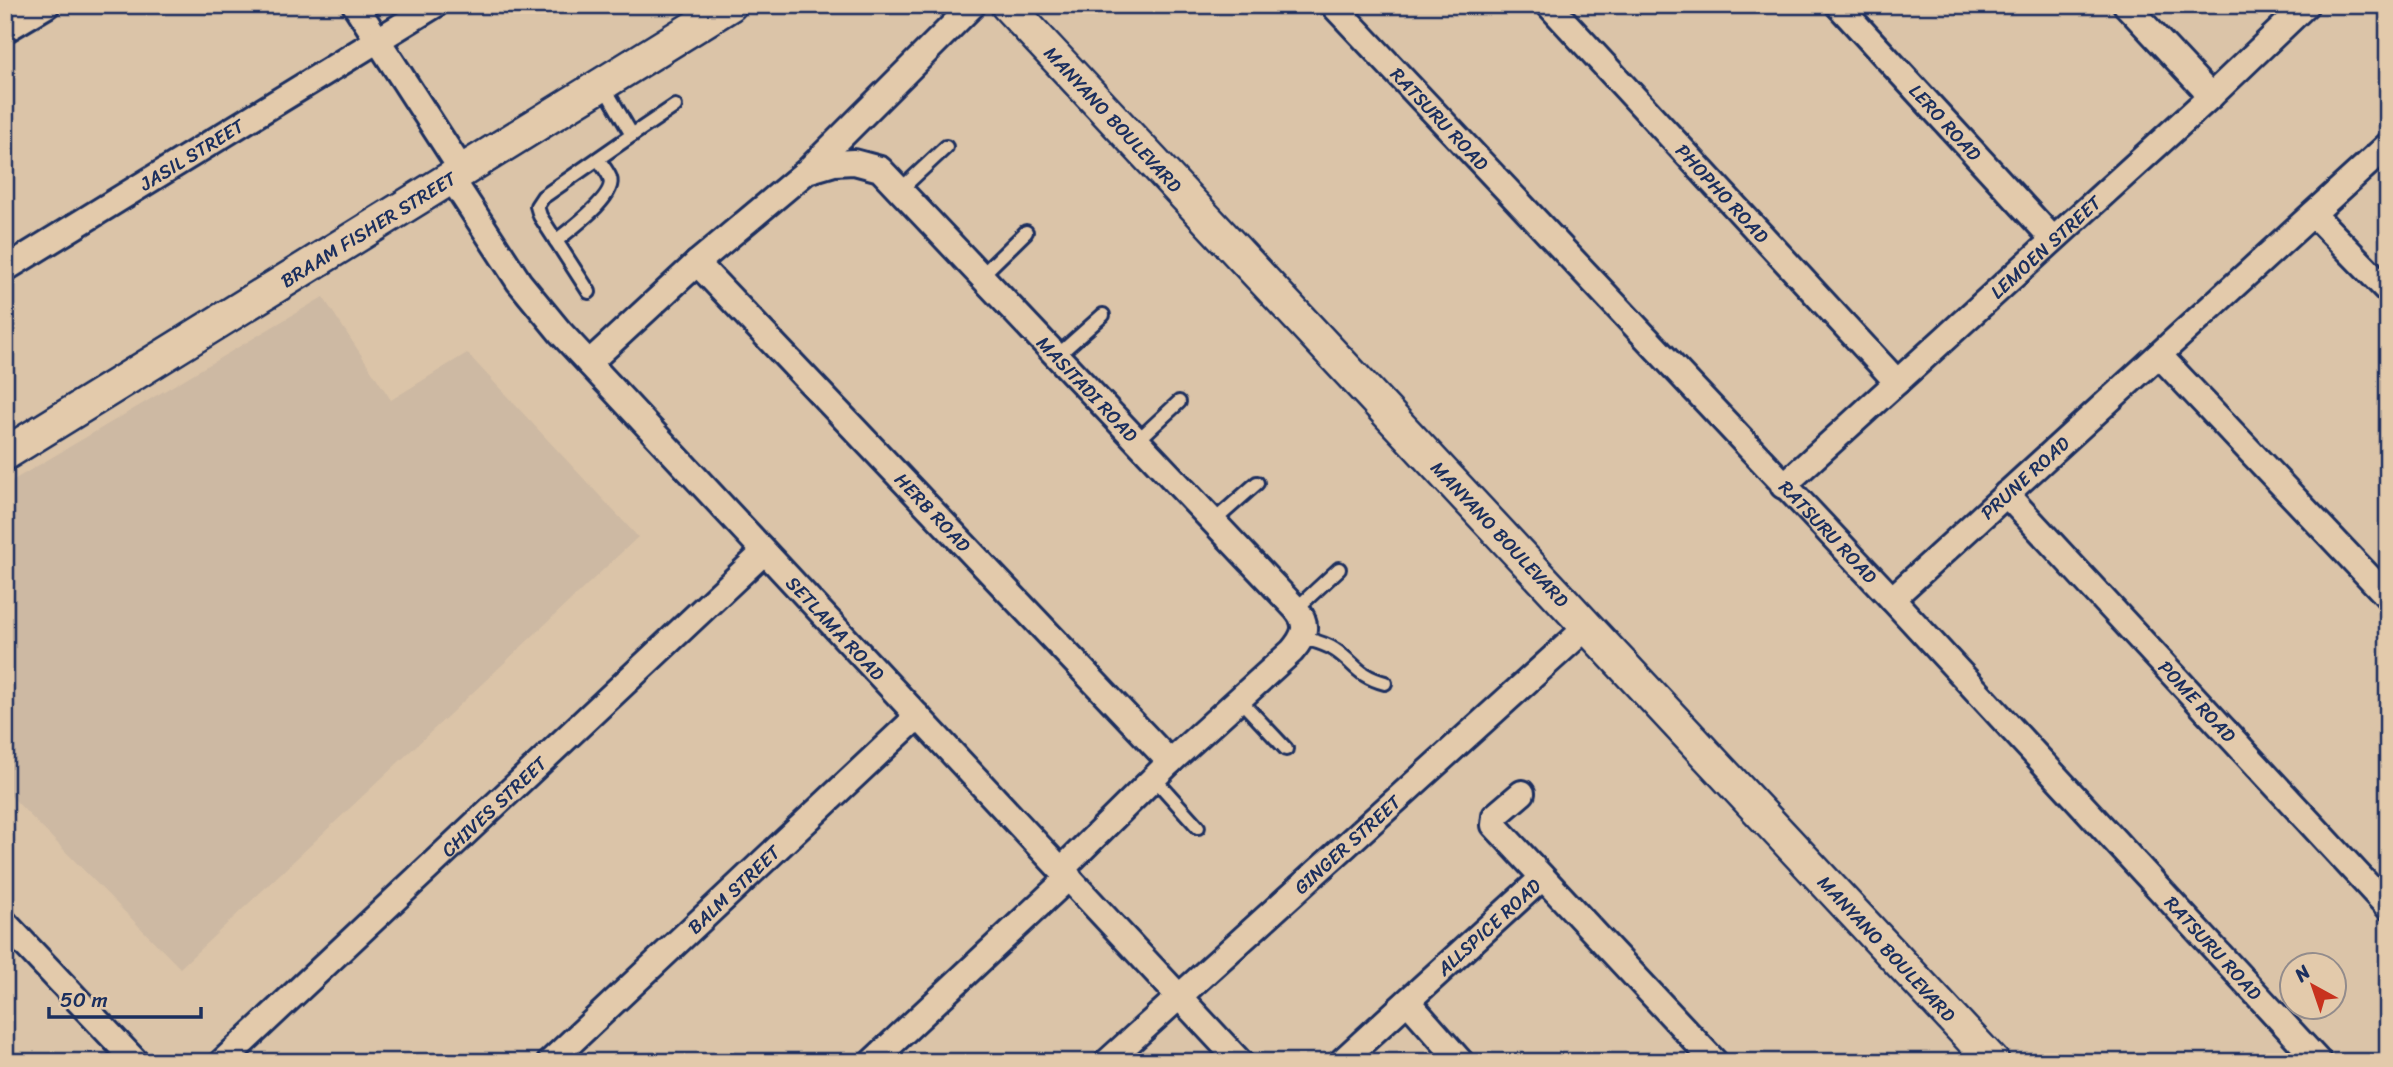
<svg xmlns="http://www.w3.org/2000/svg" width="2393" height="1067" viewBox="0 0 2393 1067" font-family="Sriracha,sans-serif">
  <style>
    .built { fill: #cdb9a3 }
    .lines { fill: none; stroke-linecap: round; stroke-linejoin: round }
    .service-casing { stroke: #1b2f5e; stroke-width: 18 }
    .minor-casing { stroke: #1b2f5e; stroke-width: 30 }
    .tertiary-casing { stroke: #1b2f5e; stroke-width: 37 }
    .service { stroke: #e3caab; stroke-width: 12 }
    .minor { stroke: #e3caab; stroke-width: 24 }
    .tertiary { stroke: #e3caab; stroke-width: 32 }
    .labels { text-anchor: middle; stroke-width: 7; stroke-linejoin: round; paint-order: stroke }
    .street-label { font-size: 19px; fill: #1b2f5e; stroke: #e3caab }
  </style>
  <rect width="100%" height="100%" fill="#dbc4a8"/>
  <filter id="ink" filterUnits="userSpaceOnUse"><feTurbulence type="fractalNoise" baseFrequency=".0143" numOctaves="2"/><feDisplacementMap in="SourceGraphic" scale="14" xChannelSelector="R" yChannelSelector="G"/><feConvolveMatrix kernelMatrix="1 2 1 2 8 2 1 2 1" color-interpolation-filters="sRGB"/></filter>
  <g filter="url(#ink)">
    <polygon class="built" points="323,297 391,400 467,353 638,537 180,968 5,790 5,485"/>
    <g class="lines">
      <g class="service-casing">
        <g id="service">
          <polyline points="603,85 632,135 675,106"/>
          <polyline points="900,190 946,147"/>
          <path d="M556,241C569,230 617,196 610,178C608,172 602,165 598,159"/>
          <polyline points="981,276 1026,232"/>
          <polyline points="589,292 540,216 537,206 543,197 632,135"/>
          <polyline points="1057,356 1103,315"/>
          <polyline points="1137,441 1179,402"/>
          <polyline points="1214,521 1257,483"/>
          <polyline points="1296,609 1339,569"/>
          <path d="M1303,638C1314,641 1325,643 1335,650C1356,664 1356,675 1385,683"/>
          <polyline points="1239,699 1286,749"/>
          <polyline points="1154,778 1198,827"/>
        </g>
      </g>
      <g class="minor-casing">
        <g id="minor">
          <polyline points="355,5 463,172"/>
          <path id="s1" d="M1333,5L1892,599L2319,1062"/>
          <path id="s2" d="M1549,5L1897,382"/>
          <path id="s3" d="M1838,5L2053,239"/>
          <polyline points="2126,5 2211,96"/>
          <polyline points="5,30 47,5"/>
          <polyline points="810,168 973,5"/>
          <path id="s4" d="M452,179L519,282L560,332L1240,1062"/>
          <polyline points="2313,214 2388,291"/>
          <path id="s5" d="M697,263L1170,762"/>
          <path id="s6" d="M5,269L435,5"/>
          <polyline points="2159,355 2388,597"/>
          <path id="s7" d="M589,363L697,263L807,171L834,163L854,162L880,169L1296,609C1310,625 1304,637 1292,651L1170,762L1062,869"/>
          <path id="s8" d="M1783,486L2211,96L2306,5"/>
          <path id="s9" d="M2006,494L2388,907"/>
          <path id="s10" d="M1892,599L2388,145"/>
          <polyline points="1522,793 1495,816 1494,825 1715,1062"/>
          <polyline points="5,923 136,1062"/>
          <polyline points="1408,1002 1461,1062"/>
          <path id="s11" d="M222,1062L764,552"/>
          <path id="s12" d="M550,1062L918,716"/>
          <polyline points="872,1062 1069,877"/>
          <path id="s13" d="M1107,1062L1587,627"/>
          <path id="s14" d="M1341,1062L1542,878"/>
        </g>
      </g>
      <g class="tertiary-casing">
        <g id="tertiary">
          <path id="s15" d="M1007,5L1993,1062"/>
          <path id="s16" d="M5,454L730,5"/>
        </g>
      </g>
      <use href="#service" class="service"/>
      <use href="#minor" class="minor"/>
      <use href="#tertiary" class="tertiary"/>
    </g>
  </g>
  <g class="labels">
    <g class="street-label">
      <text dy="7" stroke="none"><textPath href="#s15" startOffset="156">MANYANO BOULEVARD</textPath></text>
      <text dy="7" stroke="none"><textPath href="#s1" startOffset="156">RATSURU ROAD</textPath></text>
      <text dy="7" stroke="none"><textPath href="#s3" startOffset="159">LERO ROAD</textPath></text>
      <text dy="7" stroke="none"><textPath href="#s6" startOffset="219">JASIL STREET</textPath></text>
      <text dy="7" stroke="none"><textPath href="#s2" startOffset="256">PHOPHO ROAD</textPath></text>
      <text dy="7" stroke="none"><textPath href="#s16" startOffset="427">BRAAM FISHER STREET</textPath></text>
      <text dy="7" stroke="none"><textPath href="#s8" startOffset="355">LEMOEN STREET</textPath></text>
      <text dy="7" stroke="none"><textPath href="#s7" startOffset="668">MASITADI ROAD</textPath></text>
      <text dy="7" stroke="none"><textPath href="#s10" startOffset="180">PRUNE ROAD</textPath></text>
      <text dy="7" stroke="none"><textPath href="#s5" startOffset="343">HERB ROAD</textPath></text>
      <text dy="7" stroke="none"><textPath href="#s1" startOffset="723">RATSURU ROAD</textPath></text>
      <text dy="7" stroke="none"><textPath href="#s15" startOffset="723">MANYANO BOULEVARD</textPath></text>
      <text dy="7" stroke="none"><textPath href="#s4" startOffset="592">SETLAMA ROAD</textPath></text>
      <text dy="7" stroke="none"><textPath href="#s9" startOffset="282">POME ROAD</textPath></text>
      <text dy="7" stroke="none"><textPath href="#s11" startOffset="373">CHIVES STREET</textPath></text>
      <text dy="7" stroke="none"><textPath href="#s13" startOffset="324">GINGER STREET</textPath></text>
      <text dy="7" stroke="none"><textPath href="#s12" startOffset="252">BALM STREET</textPath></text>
      <text dy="7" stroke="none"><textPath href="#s14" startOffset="200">ALLSPICE ROAD</textPath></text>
      <text dy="7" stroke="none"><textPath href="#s1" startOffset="1290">RATSURU ROAD</textPath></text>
      <text dy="7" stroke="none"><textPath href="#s15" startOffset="1290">MANYANO BOULEVARD</textPath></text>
    </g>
  </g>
  <rect width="2393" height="1067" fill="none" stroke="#e3caab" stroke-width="28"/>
  <rect x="14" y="14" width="2365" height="1039" fill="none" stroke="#1b2f5e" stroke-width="2.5" filter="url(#ink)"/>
  <g transform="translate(2313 986) rotate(320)"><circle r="33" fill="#e3caab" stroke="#938c8c" stroke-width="2"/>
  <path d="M0-5L12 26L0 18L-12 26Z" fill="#c8321e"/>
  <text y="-10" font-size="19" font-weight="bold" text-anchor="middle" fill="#1b2f5e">N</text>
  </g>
  <path d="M49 1007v10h152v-10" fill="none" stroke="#1b2f5e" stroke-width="3.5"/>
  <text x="60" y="1007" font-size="21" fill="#1b2f5e" stroke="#e3caab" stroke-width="5" paint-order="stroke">50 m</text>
</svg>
